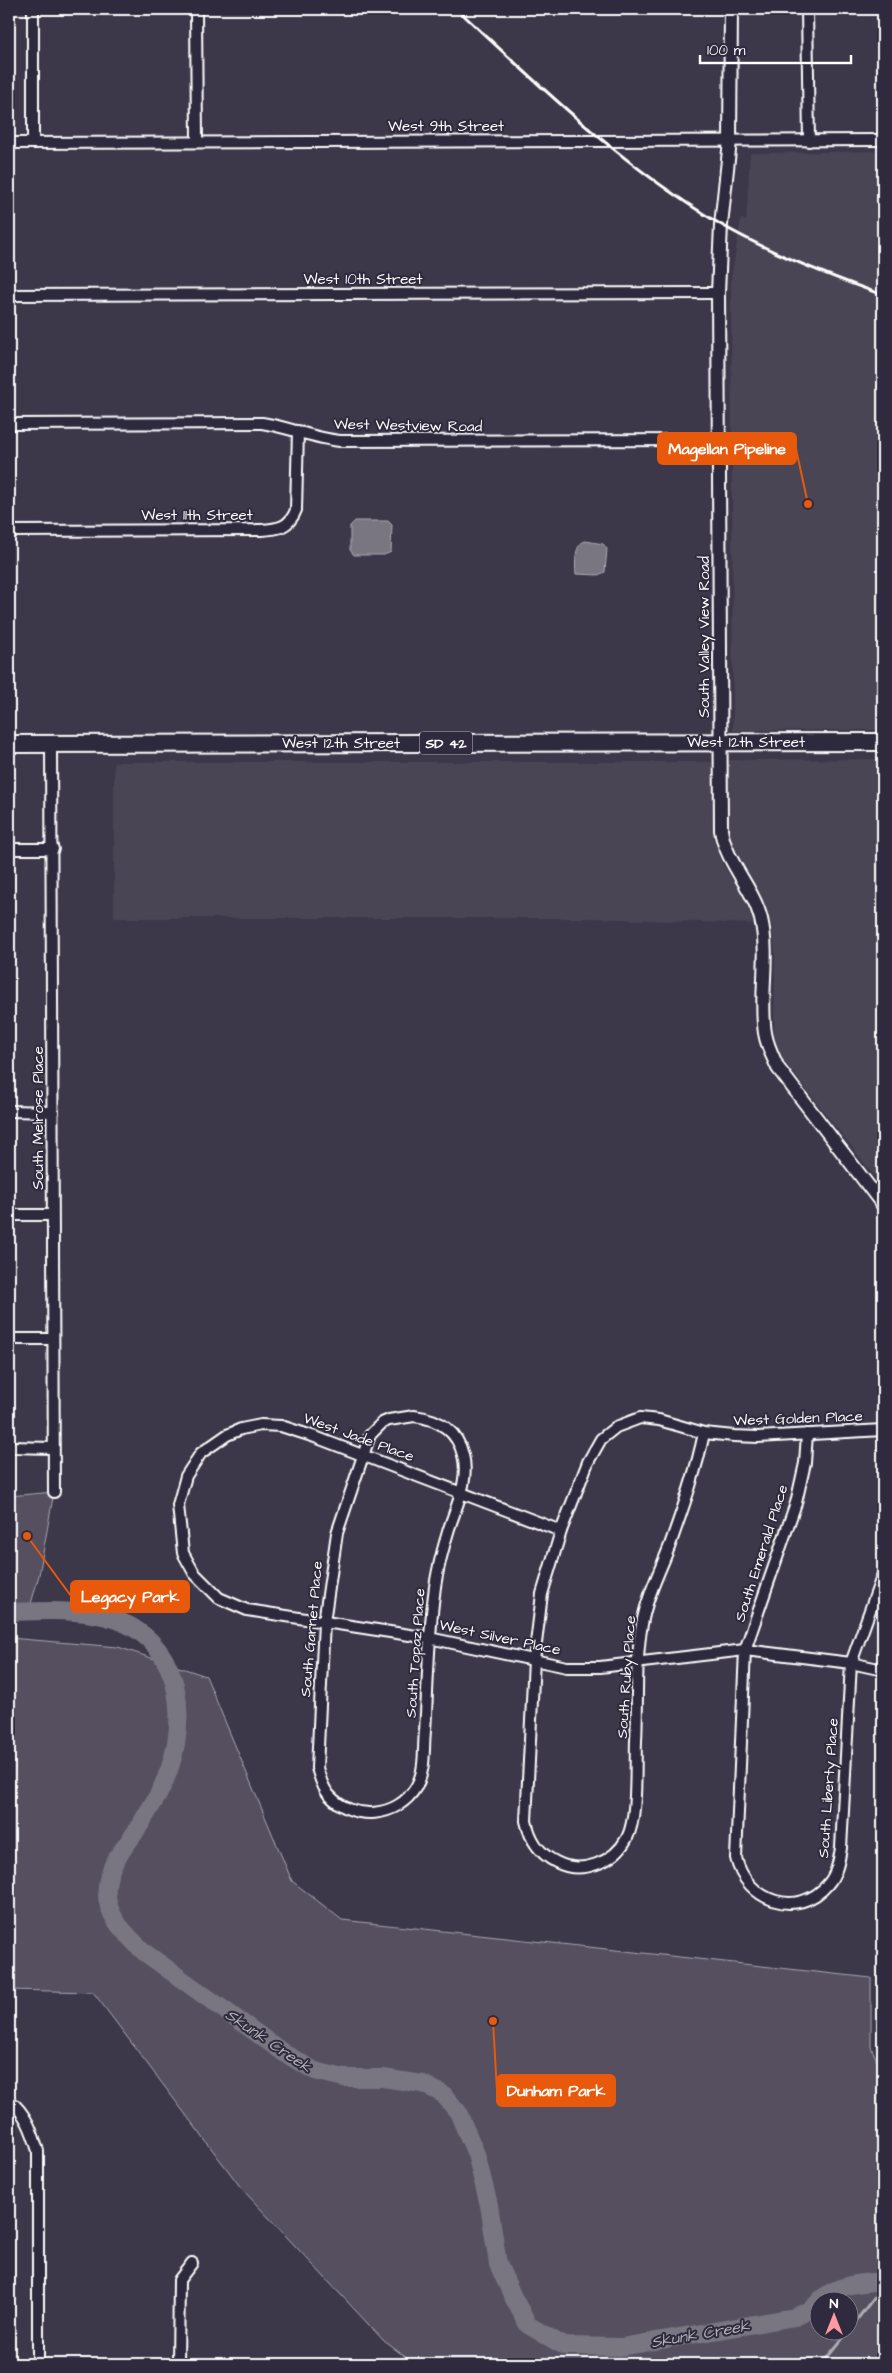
<svg xmlns="http://www.w3.org/2000/svg" width="892" height="2373" viewBox="0 0 892 2373" font-family="'Architects Daughter',sans-serif">
  <style>
    .built { fill: #494455 }
    .green { fill: #555060; stroke: #aaa8b0; fill-rule: evenodd }
    .water { fill: #797682; stroke: #afadb4 }
    .lines { fill: none; stroke-linecap: round; stroke-linejoin: round }
    .stream { stroke: #afadb4; stroke-width: 3 }
    .river { stroke: #797682; stroke-width: 18 }
    .minor-casing { stroke: #fff; stroke-width: 14 }
    .tertiary-casing { stroke: #fff; stroke-width: 16 }
    .primary-casing { stroke: #fff; stroke-width: 20 }
    .minor { stroke: #2f2a3d; stroke-width: 10 }
    .tertiary { stroke: #2f2a3d; stroke-width: 12 }
    .primary { stroke: #2f2a3d; stroke-width: 16 }
    .rail { stroke: #fff; stroke-width: 3 }
    .labels { text-anchor: middle; stroke-width: 4; stroke-linejoin: round; paint-order: stroke }
    .shield { fill: #2f2a3d; stroke: #c1bfc5; stroke-width: 1 }
    .shield-label { font-size: 14px; font-weight: bold; fill: #fff }
    .street-label { font-size: 15px; fill: #fff; stroke: #2f2a3d }
    .water-label { font-size: 16px; font-style: italic; fill: #b5b4ba; stroke: #2f2a3d }
    .leader { fill: none; stroke: #e8590c; stroke-width: 2 }
    .callout-dot { fill: #e8590c; stroke: #2f2a3d; stroke-width: 2 }
    .callout { fill: #e8590c; stroke: #e8590c; stroke-width: 2 }
    .callout-label { font-size: 16px; text-anchor: middle; font-weight: bold; fill: #fff }
  </style>
  <rect width="100%" height="100%" fill="#3c3749"/>
  <filter id="ink" filterUnits="userSpaceOnUse"><feTurbulence type="fractalNoise" baseFrequency=".02" numOctaves="2"/><feDisplacementMap in="SourceGraphic" scale="10" xChannelSelector="R" yChannelSelector="G"/><feConvolveMatrix kernelMatrix="1 2 1 2 8 2 1 2 1" color-interpolation-filters="sRGB"/></filter>
  <g filter="url(#ink)">
    <g class="built">
      <polygon points="883,151 883,730 733,731 731,279 741,218 746,221 750,153"/>
      <polygon points="883,759 883,1187 779,1055 774,1036 775,953 772,926 725,833 725,760"/>
      <polygon points="114,762 712,762 714,841 723,865 744,898 754,924 592,918 114,918"/>
    </g>
    <g class="green">
      <polygon points="54,1492 39,1575 29,1611 9,1612 9,1496"/>
      <path d="M9,1638L118,1647L206,1676L292,1881L342,1920L871,1978V2047L883,2074V2364H415L384,2341L242,2189L93,1992L9,1990ZM850,2300V2330H820V2300Z"/>
    </g>
    <g class="water">
      <polygon points="355,521 388,521 392,525 391,552 384,555 354,555 350,550 350,526"/>
      <path d="M586,541L603,544L607,549L605,572L598,575L576,574C575,564 574,543 586,541Z"/>
    </g>
    <g class="lines">
      <path class="stream" d="M821,2364C844,2340 861,2312 883,2287"/>
      <g class="river">
        <path d="M9,1612C41,1611 75,1609 107,1617C189,1639 192,1732 158,1795C150,1808 143,1821 134,1834C122,1851 109,1864 107,1886C104,1915 125,1933 144,1952L284,2053L315,2071L344,2078H383L423,2084L443,2094L458,2112L476,2154L489,2205L498,2264L513,2297L528,2325L564,2346L621,2347L795,2317L810,2310L820,2301"/>
        <path d="M820,2300C839,2284 859,2283 883,2281"/>
      </g>
      <g class="minor-casing">
        <g id="minor">
          <polyline points="196,9 197,142"/>
          <polyline points="807,9 809,141"/>
          <polyline points="9,143 883,140"/>
          <polyline points="33,143 33,9"/>
          <polyline points="9,295 718,293"/>
          <path d="M9,424L262,423C288,427 313,438 340,441L719,440"/>
          <path d="M9,531L261,530C278,529 289,528 296,510L298,431"/>
          <polyline points="51,743 54,1492"/>
          <polyline points="9,849 53,849"/>
          <polyline points="9,1111 53,1112"/>
          <polyline points="9,1215 52,1215"/>
          <polyline points="9,1339 52,1339"/>
          <path d="M414,1416C439,1419 457,1430 463,1455C470,1481 455,1508 448,1532C442,1552 436,1574 434,1595C428,1640 428,1686 425,1731C423,1749 426,1770 416,1787C398,1818 353,1822 329,1795C322,1787 320,1777 317,1768L324,1622L337,1533L370,1435L382,1423L389,1420Z"/>
          <path d="M704,1433C696,1472 683,1508 670,1545C660,1571 647,1596 642,1624C635,1661 638,1703 636,1741C635,1766 638,1817 627,1838C614,1863 581,1875 556,1862C538,1853 530,1839 526,1821L534,1660L542,1594L561,1531L588,1462L601,1439L616,1427L640,1418L659,1420L704,1433L734,1436L758,1437L883,1430"/>
          <path d="M807,1434L805,1463L796,1503L745,1650L736,1858C746,1901 798,1920 828,1884C837,1874 839,1860 841,1848L851,1663L883,1574"/>
          <polyline points="9,1447 53,1448"/>
          <polyline points="561,1531 315,1437 281,1426 261,1425 241,1429 227,1435 201,1453 186,1476 178,1505 183,1553 194,1573 219,1598 247,1610 429,1638 567,1667 600,1667 745,1650 851,1663 883,1670"/>
          <path d="M9,2100C26,2113 32,2131 38,2151V2364"/>
          <polyline points="178,2364 179,2280 192,2263"/>
        </g>
      </g>
      <g class="tertiary-casing">
        <path id="tertiary" d="M731,9L730,141L721,225L718,293L721,830C726,863 753,887 761,919C770,957 759,995 765,1033C767,1046 773,1057 778,1068L883,1205"/>
      </g>
      <g class="primary-casing">
        <polyline id="primary" points="9,744 883,742"/>
      </g>
      <use href="#minor" class="minor"/>
      <use href="#tertiary" class="tertiary"/>
      <use href="#primary" class="primary"/>
      <path class="rail" d="M457,9C540,86 622,166 720,224C770,253 829,276 883,295"/>
    </g>
  </g>
  <g class="labels">
    <rect class="shield" x="420" y="731.5" width="52" height="23" rx="4"/>
    <g class="shield-label">
      <text x="446" y="748">SD 42</text>
    </g>
    <g class="street-label">
      <text x="446" y="131">West 9th Street</text>
      <text x="363" y="284">West 10th Street</text>
      <text transform="translate(408 425) rotate(1)" y="5">West Westview Road</text>
      <text x="197" y="520">West 11th Street</text>
      <text transform="translate(704 637) rotate(-90)" y="5">South Valley View Road</text>
      <text x="746" y="747">West 12th Street</text>
      <text x="341" y="748">West 12th Street</text>
      <text transform="translate(38 1118) rotate(-90)" y="5">South Melrose Place</text>
      <text transform="translate(798 1418) rotate(-2)" y="5">West Golden Place</text>
      <text transform="translate(359 1437) rotate(20)" y="5">West Jade Place</text>
      <text transform="translate(761 1553) rotate(-72)" y="5">South Emerald Place</text>
      <text transform="translate(311 1629) rotate(-85)" y="5">South Garnet Place</text>
      <text transform="translate(500 1637) rotate(12)" y="5">West Silver Place</text>
      <text transform="translate(415 1653) rotate(-86)" y="5">South Topaz Place</text>
      <text transform="translate(626 1677) rotate(-86)" y="5">South Ruby Place</text>
      <text transform="translate(828 1788) rotate(-86)" y="5">South Liberty Place</text>
    </g>
    <g class="water-label">
      <text transform="translate(269 2040) rotate(34)" y="6">Skunk Creek</text>
      <text transform="translate(700 2333) rotate(-10)" y="6">Skunk Creek</text>
    </g>
  </g>
  <path class="leader" d="M808 504L796 449M27 1536L71 1596M493 2021L497 2091"/>
  <g class="callout-dot">
    <circle cx="808" cy="504" r="5"/>
    <circle cx="27" cy="1536" r="5"/>
    <circle cx="493" cy="2021" r="5"/>
  </g>
  <g class="callout">
    <rect x="658" y="433" width="138" height="31" rx="5"/>
    <rect x="71" y="1581" width="118" height="31" rx="5"/>
    <rect x="497" y="2075" width="118" height="31" rx="5"/>
  </g>
  <g class="callout-label">
    <text x="727" y="454">Magellan Pipeline</text>
    <text x="130" y="1602">Legacy Park</text>
    <text x="556" y="2096">Dunham Park</text>
  </g>
  <rect width="892" height="2373" fill="none" stroke="#2f2a3d" stroke-width="30"/>
  <rect x="15" y="15" width="862" height="2343" fill="none" stroke="#fff" stroke-width="2" filter="url(#ink)"/>
  <g transform="translate(834 2316)"><circle r="24" fill="#2f2a3d" stroke="#827f8b"/>
  <path d="M0-4L9 19L0 12L-9 19Z" fill="#ff9aa2"/>
  <text y="-8" font-size="14" font-weight="bold" text-anchor="middle" fill="#ffffff">N</text>
  </g>
  <path d="M700 55v8h151v-8" fill="none" stroke="#ffffff" stroke-width="2.5"/>
  <text x="707" y="55" font-size="15" fill="#ffffff" stroke="#2f2a3d" stroke-width="4" paint-order="stroke">100 m</text>
</svg>
